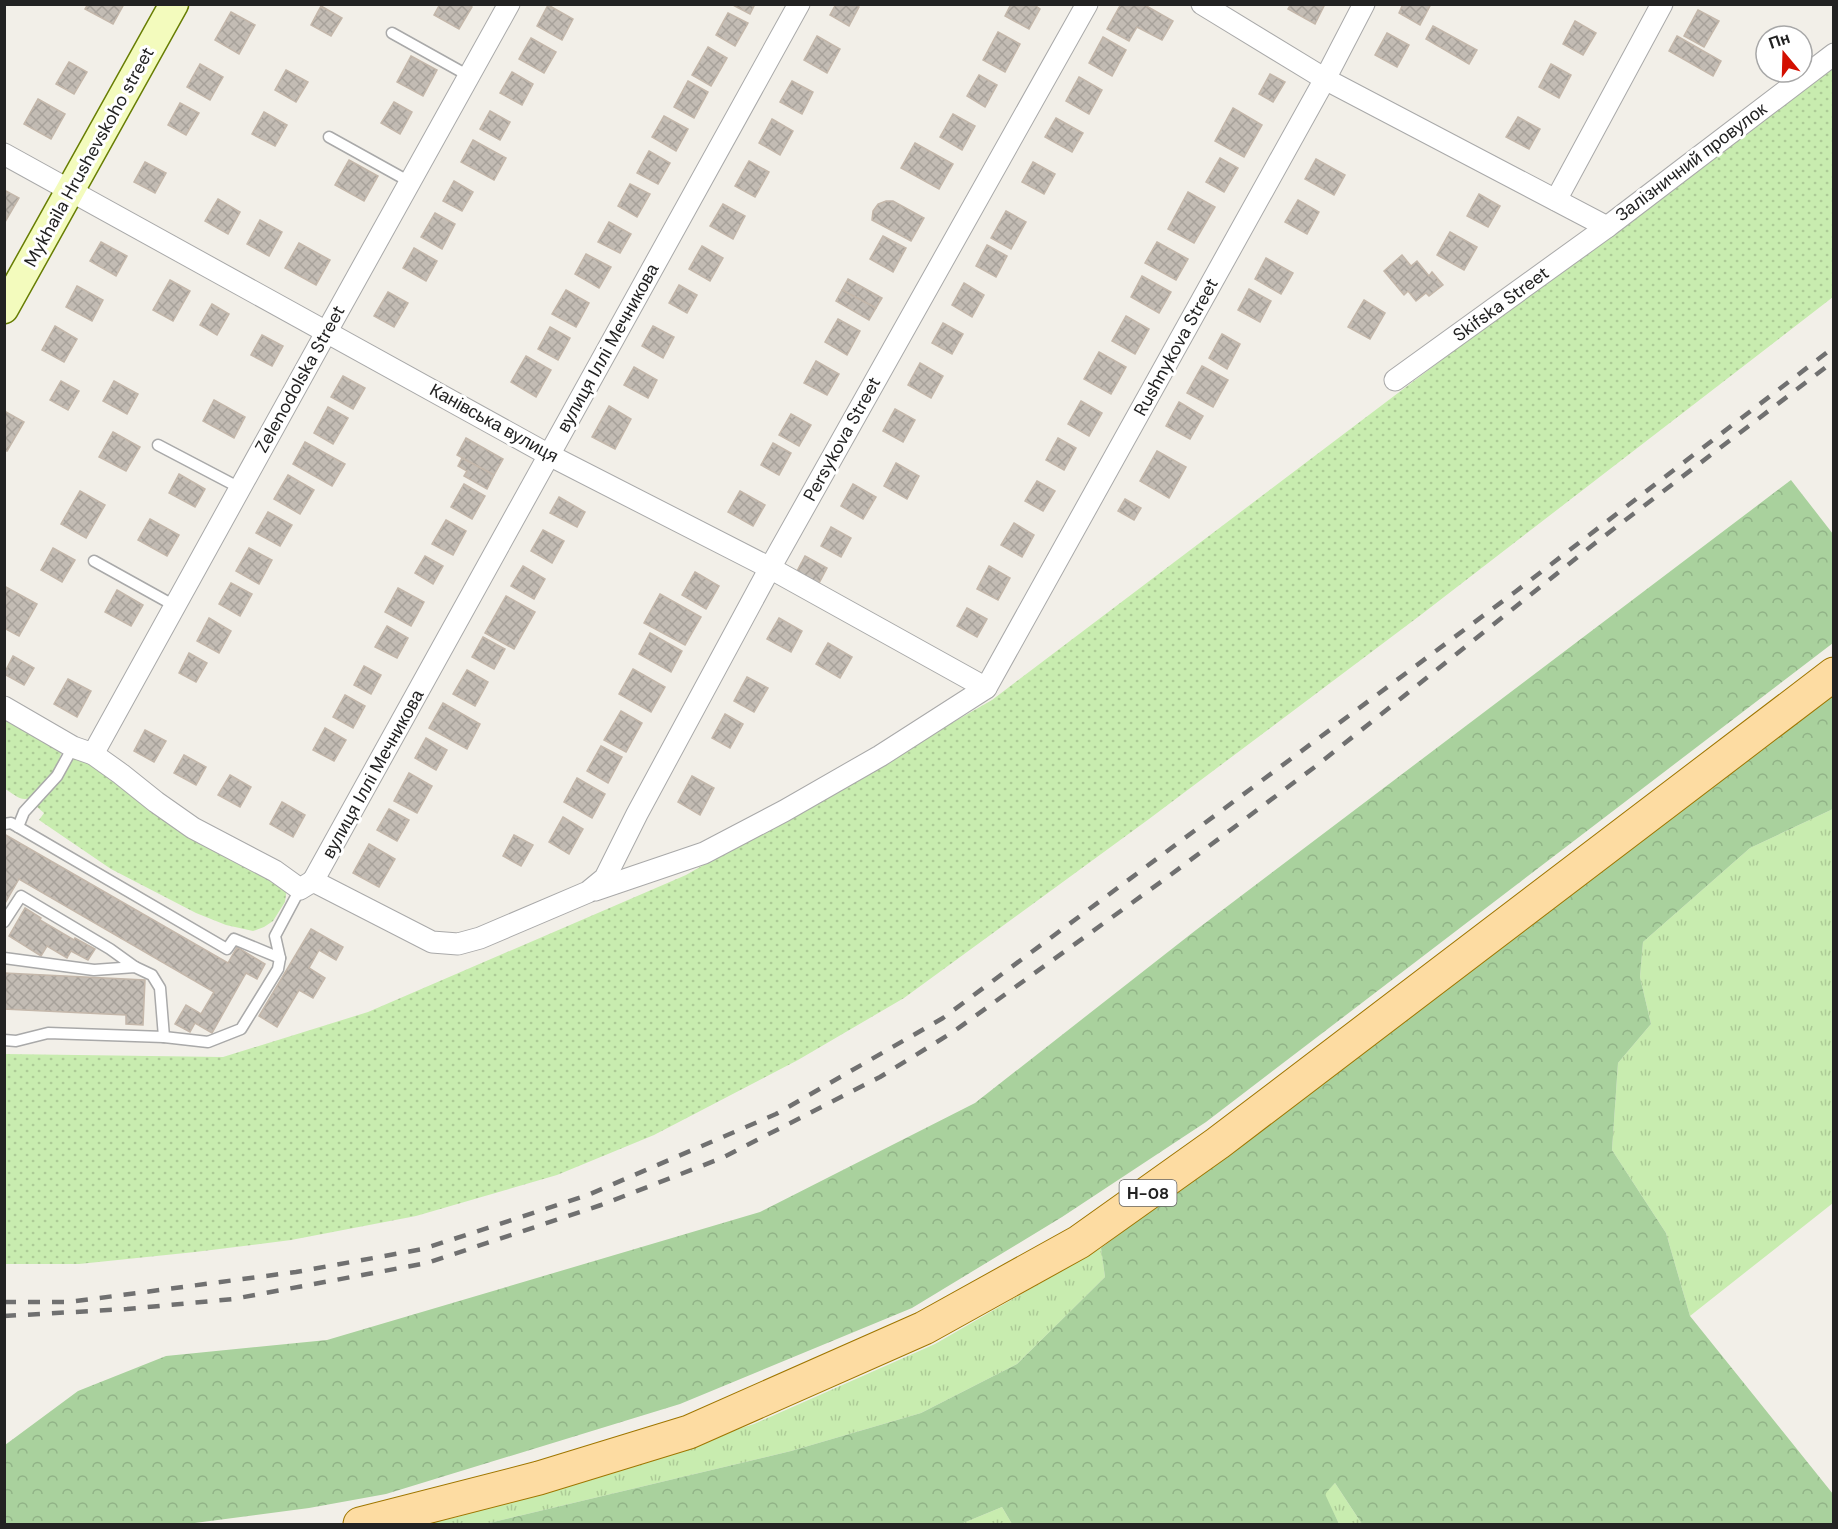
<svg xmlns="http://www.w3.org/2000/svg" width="1838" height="1529" viewBox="0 0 1838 1529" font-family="'DM Sans',sans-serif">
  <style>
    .grass { fill: url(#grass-tufts) }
    .forest { fill: url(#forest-crowns) }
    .garden { fill: url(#garden-dots) }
    .building { fill: url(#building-cross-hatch); stroke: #c4b7aa; stroke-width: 1.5 }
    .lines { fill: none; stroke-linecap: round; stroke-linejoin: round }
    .lane-casing { stroke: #a9a9a9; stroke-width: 13 }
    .street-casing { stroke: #a9a9a9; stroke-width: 23 }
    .secondary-casing { stroke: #687e03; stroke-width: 31 }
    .primary-casing { stroke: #9f7600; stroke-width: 35 }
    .lane { stroke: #fff; stroke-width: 10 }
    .street { stroke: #fff; stroke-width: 21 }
    .secondary { stroke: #f3fbbd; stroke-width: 28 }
    .primary { stroke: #fddca2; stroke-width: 33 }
    .rail { stroke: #707070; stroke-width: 4.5; stroke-dasharray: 12 12; stroke-linecap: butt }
    .labels { text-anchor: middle; stroke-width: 6; stroke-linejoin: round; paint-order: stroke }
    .shield { fill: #fff; stroke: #646464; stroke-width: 1.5 }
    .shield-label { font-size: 16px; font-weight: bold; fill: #222 }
    .street-label { font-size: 18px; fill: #222; stroke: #fff }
  </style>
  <defs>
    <pattern id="grass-tufts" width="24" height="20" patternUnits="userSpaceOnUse" patternTransform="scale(1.5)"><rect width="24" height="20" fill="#c8ecaf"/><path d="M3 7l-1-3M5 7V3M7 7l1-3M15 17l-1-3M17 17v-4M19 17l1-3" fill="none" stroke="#acca96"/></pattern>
    <pattern id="forest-crowns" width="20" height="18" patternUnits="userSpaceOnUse" patternTransform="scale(1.5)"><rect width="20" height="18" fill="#a9d19d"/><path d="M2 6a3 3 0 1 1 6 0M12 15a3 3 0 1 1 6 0" fill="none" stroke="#91b387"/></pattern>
    <pattern id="garden-dots" width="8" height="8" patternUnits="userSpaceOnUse" patternTransform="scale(1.5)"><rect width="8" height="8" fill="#c8ecaf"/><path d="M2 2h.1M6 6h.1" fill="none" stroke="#acca96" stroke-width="1.8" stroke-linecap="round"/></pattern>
    <pattern id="building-cross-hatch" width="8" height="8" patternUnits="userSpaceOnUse" patternTransform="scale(1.5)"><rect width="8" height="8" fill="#c3bcb4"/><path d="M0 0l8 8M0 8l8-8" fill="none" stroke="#a7a19a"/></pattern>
  </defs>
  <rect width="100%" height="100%" fill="#f2efe8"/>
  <g class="grass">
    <polygon points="1833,809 1833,1203 1690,1316 1666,1233 1612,1150 1618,1063 1651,1024 1640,977 1643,942 1750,848"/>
    <polygon points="1101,1248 1105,1277 1017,1364 921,1413 791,1451 485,1524 426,1524 457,1517 754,1424 935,1344"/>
    <polygon points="1335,1483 1362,1524 1339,1524 1324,1494"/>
    <polygon points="1002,1507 1012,1524 961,1524"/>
  </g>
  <g class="forest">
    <polygon points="1791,480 1833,534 1833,643 1206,1122 1062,1217 912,1308 680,1404 386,1494 309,1508 187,1524 5,1524 5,1445 78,1391 166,1356 327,1340 760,1212 975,1103 1196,930"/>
    <polygon points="1833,687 1833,809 1750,848 1643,942 1640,977 1651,1024 1618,1063 1612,1150 1666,1233 1690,1316 1833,1494 1833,1524 1362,1524 1335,1483 1325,1494 1339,1524 1012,1524 1002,1507 961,1524 485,1524 791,1451 921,1413 1017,1364 1105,1277 1101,1248"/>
  </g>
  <g class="garden">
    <polygon points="1833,64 1833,297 1422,614 1149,819 904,998 798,1060 654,1135 557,1175 416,1216 291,1240 195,1252 79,1264 5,1264 5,1054 223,1057 368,1012 686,875 992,700"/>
    <path d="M5,713L61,750C63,762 38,798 26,799C19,800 11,792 5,789Z"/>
    <polygon points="79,754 126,790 155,814 287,888 285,902 273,921 264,927 253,931 226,925 196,913 111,869 39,820 44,813 36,806 71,759"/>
  </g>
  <g class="building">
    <polygon points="88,4 124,4 113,24 85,9"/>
    <polygon points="440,4 468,4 472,7 459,29 434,15"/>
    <polygon points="731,4 755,4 750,14"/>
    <polygon points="836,4 855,4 859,7 849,26 830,15"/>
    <polygon points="1011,4 1033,4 1040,9 1029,29 1005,16"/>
    <polygon points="1121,4 1143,4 1173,21 1162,40 1137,27 1129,41 1107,29"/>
    <polygon points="1291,4 1325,4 1315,24 1288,9"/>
    <polygon points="1403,4 1431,4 1420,25 1399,13"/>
    <polygon points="548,5 573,19 562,40 537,26"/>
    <polygon points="321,6 342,18 331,36 311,25"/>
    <polygon points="1698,10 1719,21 1704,47 1684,36"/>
    <polygon points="231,12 255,25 239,54 215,40"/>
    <polygon points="728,13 748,23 735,46 716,35"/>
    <polygon points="1575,21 1596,33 1583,55 1563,44"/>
    <polygon points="1433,26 1477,50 1469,64 1426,39"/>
    <polygon points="998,32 1020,44 1005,72 983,60"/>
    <polygon points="1387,33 1409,45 1397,67 1375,55"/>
    <polygon points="817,36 840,49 827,73 804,60"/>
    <polygon points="1677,36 1721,61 1713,76 1669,51"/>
    <polygon points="1103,37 1126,50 1112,76 1089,63"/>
    <polygon points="531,38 556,52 544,73 519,59"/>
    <polygon points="708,47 727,58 711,86 692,75"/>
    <polygon points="411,56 437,70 423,96 397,82"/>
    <polygon points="69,62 87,72 74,94 56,84"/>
    <polygon points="200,64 223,77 210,100 187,87"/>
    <polygon points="1551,64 1571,75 1559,98 1539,87"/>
    <polygon points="286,70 308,82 296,102 275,90"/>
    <polygon points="512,72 533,84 522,105 500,93"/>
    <polygon points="1270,74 1285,82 1273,102 1259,94"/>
    <polygon points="979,75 997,85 985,107 967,96"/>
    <polygon points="1079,77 1102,90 1089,114 1066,101"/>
    <polygon points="688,81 708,92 694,118 674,107"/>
    <polygon points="792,81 813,92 802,114 780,102"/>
    <polygon points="38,99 65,114 51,139 24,124"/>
    <polygon points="394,102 412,112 400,134 381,123"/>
    <polygon points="180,103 199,113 186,135 168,125"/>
    <polygon points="1233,108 1262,125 1244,157 1215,141"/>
    <polygon points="490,111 510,122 500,140 480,129"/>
    <polygon points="264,112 287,125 275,146 252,134"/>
    <polygon points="953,114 975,126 962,150 940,137"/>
    <polygon points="664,116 688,129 676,151 652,137"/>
    <polygon points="1518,117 1540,129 1529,149 1506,137"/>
    <polygon points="1056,118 1083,133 1072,152 1045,137"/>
    <polygon points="772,119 793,131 780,155 759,143"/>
    <polygon points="473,140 506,158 494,180 461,162"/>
    <polygon points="915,143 953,164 939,189 901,168"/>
    <polygon points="649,151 670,163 658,184 637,173"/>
    <polygon points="1220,158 1238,168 1224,192 1206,182"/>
    <polygon points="1316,159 1345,175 1334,195 1305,179"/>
    <polygon points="349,160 378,176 364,201 335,185"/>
    <polygon points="749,161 769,172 755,197 735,186"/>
    <polygon points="145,162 166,173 155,193 134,182"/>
    <polygon points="1033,162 1055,174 1044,194 1022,182"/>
    <polygon points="454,181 473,192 462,211 443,201"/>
    <polygon points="630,184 650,194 637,217 618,206"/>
    <polygon points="4,190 19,198 5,222 4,222"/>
    <polygon points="1188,192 1215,207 1194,243 1168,229"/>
    <polygon points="1479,194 1500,206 1488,227 1467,216"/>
    <polygon points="218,199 240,212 228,234 205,221"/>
    <polygon points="1298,200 1319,212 1307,234 1285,222"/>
    <polygon points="886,201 893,201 924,218 911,241 872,220 873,211 878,204"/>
    <polygon points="723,204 745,216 733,239 710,226"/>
    <polygon points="1006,211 1026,222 1011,249 991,238"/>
    <polygon points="435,213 455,224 442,249 421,237"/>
    <polygon points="260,220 282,232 269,256 247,244"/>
    <polygon points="609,222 631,234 620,253 598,242"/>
    <polygon points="1450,232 1477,247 1464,270 1437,255"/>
    <polygon points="883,236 906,248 893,272 870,259"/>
    <polygon points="101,242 127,256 116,276 90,261"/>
    <polygon points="1157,242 1188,259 1176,280 1145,263"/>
    <polygon points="299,243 330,260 316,285 285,268"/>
    <polygon points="987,245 1007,256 996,277 976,266"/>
    <polygon points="702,246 723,258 710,281 689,269"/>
    <polygon points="414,248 437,261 426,281 403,268"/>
    <polygon points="586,254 611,267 599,288 575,274"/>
    <polygon points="1402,255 1411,266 1417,261 1429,276 1432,272 1443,285 1429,296 1426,293 1416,301 1408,291 1404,295 1384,271"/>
    <polygon points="1266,258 1293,273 1281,294 1255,279"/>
    <polygon points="1142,276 1171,292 1159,313 1131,297"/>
    <polygon points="848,279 882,298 876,308 842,290"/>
    <polygon points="170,280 190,291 173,321 153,310"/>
    <polygon points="964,283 984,295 972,317 952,305"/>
    <polygon points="679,285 697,295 687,313 669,303"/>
    <polygon points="77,286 103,300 92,321 66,307"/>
    <polygon points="1249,289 1271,301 1260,322 1238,310"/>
    <polygon points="566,290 589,303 576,327 552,314"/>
    <polygon points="842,290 876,308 869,320 836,301"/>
    <polygon points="388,292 408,303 394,327 374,316"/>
    <polygon points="1364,300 1385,313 1370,339 1348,327"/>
    <polygon points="212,304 229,314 217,335 200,325"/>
    <polygon points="1126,316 1149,329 1135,354 1112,341"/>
    <polygon points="838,319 860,331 847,355 825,342"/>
    <polygon points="943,323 963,334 952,354 932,343"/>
    <polygon points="55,326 77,339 64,362 42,350"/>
    <polygon points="653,326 674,337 663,358 642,346"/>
    <polygon points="550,327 570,338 558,360 538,349"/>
    <polygon points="1222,334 1240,344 1227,369 1209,358"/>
    <polygon points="262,335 283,346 272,366 251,355"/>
    <polygon points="1099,352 1126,367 1111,394 1084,379"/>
    <polygon points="526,356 551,370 536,397 511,382"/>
    <polygon points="816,361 839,374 827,395 804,383"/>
    <polygon points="920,363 943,376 931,398 908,385"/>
    <polygon points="1202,366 1228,380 1213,407 1187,393"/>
    <polygon points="634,367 657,380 648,398 624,385"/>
    <polygon points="343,376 365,388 353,409 331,397"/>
    <polygon points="61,381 79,391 68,410 50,400"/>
    <polygon points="114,381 138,394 127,414 103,401"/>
    <polygon points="214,400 245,417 234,438 203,421"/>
    <polygon points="1081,401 1102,413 1089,436 1068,424"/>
    <polygon points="1179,402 1203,416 1190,439 1166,426"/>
    <polygon points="609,406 631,419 615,449 592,437"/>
    <polygon points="328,407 348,418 333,444 314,433"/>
    <polygon points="895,409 915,420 903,442 883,431"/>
    <polygon points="6,412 24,422 7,451 4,450 4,414"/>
    <polygon points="791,414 811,425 799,446 779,435"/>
    <polygon points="113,432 140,447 126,471 99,457"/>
    <polygon points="466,438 503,459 494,475 457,455"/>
    <polygon points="1058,438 1076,448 1064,470 1046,460"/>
    <polygon points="305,442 345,464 332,486 293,464"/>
    <polygon points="773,443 791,453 779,475 761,465"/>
    <polygon points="1157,451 1186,467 1169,498 1140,481"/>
    <polygon points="462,458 494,475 487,489 464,476 467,471 458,466"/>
    <polygon points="896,463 919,476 907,499 884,486"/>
    <polygon points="179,474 205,489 195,507 169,493"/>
    <polygon points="288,475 314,490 300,514 274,499"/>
    <polygon points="1037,481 1055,491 1043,511 1025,501"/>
    <polygon points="464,484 485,496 472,519 451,507"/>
    <polygon points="853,484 876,497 863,519 841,506"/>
    <polygon points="80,491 105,505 86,538 61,524"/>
    <polygon points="740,491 765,505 753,526 728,512"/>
    <polygon points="559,497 585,512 577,527 550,513"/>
    <polygon points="1125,499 1141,508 1134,520 1118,511"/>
    <polygon points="268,512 292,525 280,546 256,533"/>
    <polygon points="150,519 179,535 167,556 138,540"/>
    <polygon points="446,520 466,531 453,555 432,544"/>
    <polygon points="1014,523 1034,535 1022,557 1001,545"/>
    <polygon points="831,527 851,538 841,557 821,546"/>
    <polygon points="543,530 564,541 552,563 531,551"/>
    <polygon points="53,548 75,560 62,582 41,570"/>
    <polygon points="249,548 272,560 259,584 236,571"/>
    <polygon points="425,556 443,566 433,584 415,573"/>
    <polygon points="805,556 827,568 818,585 796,573"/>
    <polygon points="523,566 545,579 534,599 511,586"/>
    <polygon points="989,566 1010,578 998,600 977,589"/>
    <polygon points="695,572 719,586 706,609 682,595"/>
    <polygon points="231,583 252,594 240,616 219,604"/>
    <polygon points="4,586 37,604 19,636 4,628"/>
    <polygon points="398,588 424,602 411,626 385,612"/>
    <polygon points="117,590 143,605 131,626 105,612"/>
    <polygon points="660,594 701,617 685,645 644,623"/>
    <polygon points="506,596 535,612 514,649 485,633"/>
    <polygon points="967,608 987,619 977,637 957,626"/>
    <polygon points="209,618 231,631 219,653 197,641"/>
    <polygon points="779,618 802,631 791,652 767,639"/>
    <polygon points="387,626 408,638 397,658 375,647"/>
    <polygon points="650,633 682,651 671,672 639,654"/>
    <polygon points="483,637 505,649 494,669 472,657"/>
    <polygon points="828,643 852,657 840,678 816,664"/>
    <polygon points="189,653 207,663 196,682 179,673"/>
    <polygon points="13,656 34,668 24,685 4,674"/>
    <polygon points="364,666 381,675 371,694 354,685"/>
    <polygon points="633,669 665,687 651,712 619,694"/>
    <polygon points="467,670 488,682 475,706 453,694"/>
    <polygon points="747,677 768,688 754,712 734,701"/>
    <polygon points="68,679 91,691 77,717 54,704"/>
    <polygon points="345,695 365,706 353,728 333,717"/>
    <polygon points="443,703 480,724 467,749 429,728"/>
    <polygon points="621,711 642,723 626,752 604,740"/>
    <polygon points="725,714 743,724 730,748 712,738"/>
    <polygon points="325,728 346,740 334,761 313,750"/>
    <polygon points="145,730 166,741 154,762 134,751"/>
    <polygon points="426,738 447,750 436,770 415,758"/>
    <polygon points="601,746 622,757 608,783 587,771"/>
    <polygon points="184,755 206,767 196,785 174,773"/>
    <polygon points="409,773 432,786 417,813 394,801"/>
    <polygon points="230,775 251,787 240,807 218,795"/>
    <polygon points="692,776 714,788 700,815 678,802"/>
    <polygon points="577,778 605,794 592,818 564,802"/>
    <polygon points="282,802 305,815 293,837 270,824"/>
    <polygon points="389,809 409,820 397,841 377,830"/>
    <polygon points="563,817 583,829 569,854 549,842"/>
    <polygon points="4,834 228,963 237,947 265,964 257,979 246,973 212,1033 195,1023 190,1032 175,1024 186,1005 201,1014 214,992 19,879 4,905"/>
    <polygon points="514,835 533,845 521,866 503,856"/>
    <polygon points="369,844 395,859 379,887 353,873"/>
    <polygon points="25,908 41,918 40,920 74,940 75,938 95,949 88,960 71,951 67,958 47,946 41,956 9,936"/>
    <polygon points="311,929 343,947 336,960 319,950 309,968 325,978 313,998 299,990 277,1027 259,1016"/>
    <polygon points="4,973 145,980 143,1025 126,1024 126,1015 4,1009"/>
  </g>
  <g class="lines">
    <g class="lane-casing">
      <g id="lane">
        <polyline points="392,33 469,76"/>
        <polyline points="329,137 410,182"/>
        <polyline points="158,445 240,488"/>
        <polyline points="94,561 175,606"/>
        <polyline points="4,824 11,823 18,827 227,949 234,939 280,958"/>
        <polyline points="18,827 24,812 57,776 73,747"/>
        <polyline points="4,922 21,896 110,949 135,967"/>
        <polyline points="4,958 94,970 135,967 152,975 160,988 164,1037"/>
        <polyline points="4,1040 16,1041 48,1033 164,1037 208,1042 241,1029 278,969 280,958 275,936 300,889"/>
      </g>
    </g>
    <g class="street-casing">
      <g id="street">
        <polyline points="1202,4 1325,79 1607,227"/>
        <polyline points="4,154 549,455 770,568 986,688"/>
        <polyline points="1556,200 1662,4"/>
        <polyline points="1395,380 1607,227 1834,54"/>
        <polyline points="4,707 73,747 93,754 121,774 156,802 193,828 275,871 300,889 313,881 432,942 458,944 480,938 588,892 605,878 637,814 770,568 1087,4"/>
        <polyline points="93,754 327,331 509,4"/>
        <polyline points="313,881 799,4"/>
        <polyline points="595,890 704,853 784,811 880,756 986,688 1325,79 1364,4"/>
      </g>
    </g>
    <g class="secondary-casing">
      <polyline id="secondary" points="4,309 174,4"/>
    </g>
    <g class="primary-casing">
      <polyline id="primary" points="360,1524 539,1478 689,1432 924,1328 1079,1242 1218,1143 1834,674"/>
    </g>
    <use href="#lane" class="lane"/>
    <use href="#street" class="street"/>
    <use href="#secondary" class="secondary"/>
    <use href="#primary" class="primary"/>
    <g class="rail">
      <polyline points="4,1302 69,1302 296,1272 423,1249 588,1195 776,1114 943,1018 1515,592 1834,347"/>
      <polyline points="4,1316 127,1309 233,1299 427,1263 601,1205 722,1158 880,1077 953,1032 1165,879 1320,763 1594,544 1834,361"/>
    </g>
  </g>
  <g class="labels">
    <rect class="shield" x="1119.5" y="1180" width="57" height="26" rx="4.5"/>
    <g class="shield-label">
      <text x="1148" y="1199">Н-08</text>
    </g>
    <g class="street-label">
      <text transform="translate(89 157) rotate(-61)" y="6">Mykhaila Hrushevskoho street</text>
      <text transform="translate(1691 162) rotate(-37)" y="6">Залізничний провулок</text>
      <text transform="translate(1501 304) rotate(-36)" y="6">Skifska Street</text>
      <text transform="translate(1176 347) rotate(-61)" y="6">Rushnykova Street</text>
      <text transform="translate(608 348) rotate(-61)" y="6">вулиця Іллі Мечникова</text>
      <text transform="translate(300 379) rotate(-61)" y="6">Zelenodolska Street</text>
      <text transform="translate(494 423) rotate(29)" y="6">Канівська вулиця</text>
      <text transform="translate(842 439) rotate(-61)" y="6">Persykova Street</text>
      <text transform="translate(373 774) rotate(-61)" y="6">вулиця Іллі Мечникова</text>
    </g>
  </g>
  <rect width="1838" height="1529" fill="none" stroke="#222222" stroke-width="12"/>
  <g transform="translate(1784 54) rotate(341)"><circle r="28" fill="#ffffff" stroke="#a7a7a7" stroke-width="1.5"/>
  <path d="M0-4.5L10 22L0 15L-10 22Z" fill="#d30f00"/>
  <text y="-9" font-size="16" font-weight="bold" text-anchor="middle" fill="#222222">Пн</text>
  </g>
</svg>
